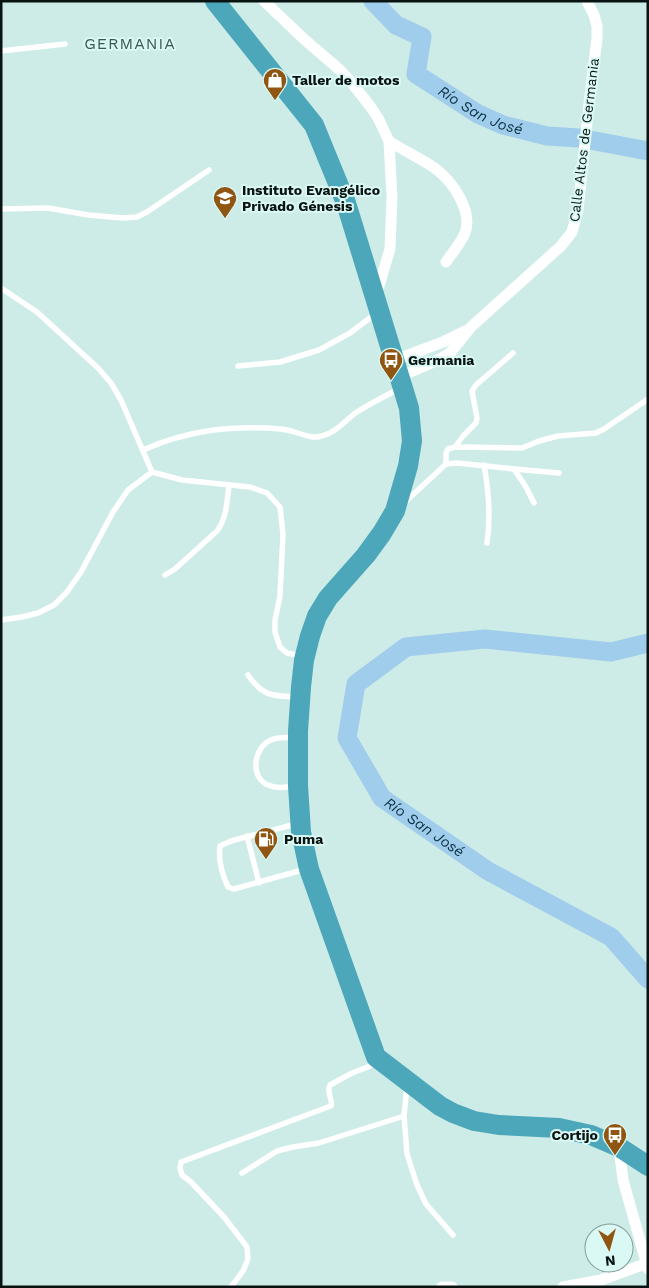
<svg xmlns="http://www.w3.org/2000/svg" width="649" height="1288" viewBox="0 0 649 1288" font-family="'Work Sans',sans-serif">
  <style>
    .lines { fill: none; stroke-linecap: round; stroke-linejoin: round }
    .river { stroke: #a0cdeb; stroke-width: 19 }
    .lane { stroke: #fff; stroke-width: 5.5 }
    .street { stroke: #fff; stroke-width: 11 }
    .highway { stroke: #4ba7b9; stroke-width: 20 }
    .labels { text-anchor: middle; stroke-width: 4; stroke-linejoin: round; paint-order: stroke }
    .poi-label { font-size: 14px; font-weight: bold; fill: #091412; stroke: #daf9f5; text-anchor: start }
    .street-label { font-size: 14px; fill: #091412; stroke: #daf9f5 }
    .water-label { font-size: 15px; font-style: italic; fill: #0c3247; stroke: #daf9f5 }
    .quarter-label { font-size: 16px; letter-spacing: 1px; fill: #3c5653; stroke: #daf9f5 }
  </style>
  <rect width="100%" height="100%" fill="#cdebe7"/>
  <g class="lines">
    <g class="river">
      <path id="s1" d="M373,1L396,25L422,37L416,74L478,114L503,125L547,136L579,138L648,151"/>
      <path id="s2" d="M648,643L611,652L485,639L406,647L356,684L347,738L382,798L488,871L611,937L648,979"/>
    </g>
    <g class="lane">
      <polyline points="1,51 65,44"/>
      <polyline points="1,209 48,208 88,215 123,218 137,217 147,212 209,170"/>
      <polyline points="1,288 37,312 98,368 111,383 121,400 152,472 182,480 250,487 267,493 280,507 283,534 280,596 275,620 275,632 280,647 287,653 301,656"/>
      <polyline points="238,366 280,362 319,350 350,333 375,314"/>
      <polyline points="455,447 463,436 476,423 477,418 472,391 476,385 513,353"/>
      <path d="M143,450C188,430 232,425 281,429C295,430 309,440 322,436C336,433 346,419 357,412C371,403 386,396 400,388"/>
      <polyline points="446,464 446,453 448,449 455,447 522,448 539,441 558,436 596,433 604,429 648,399"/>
      <path d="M484,465C489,492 491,516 487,543"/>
      <polyline points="514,469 559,473"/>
      <polyline points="404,503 446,464 457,463 514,469 526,487 534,503"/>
      <path d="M165,575L175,569L217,531C227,517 227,501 229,485"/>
      <polyline points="1,620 22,617 38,613 54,605 67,592 81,572 113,512 128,490 152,472"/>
      <path d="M248,675C263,697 273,696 298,697"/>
      <path d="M295,738C287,737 278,737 271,740C254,747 249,777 268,785C277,789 286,787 296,786"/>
      <path d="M296,824L231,841L220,846C218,861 222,874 228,887L234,889L306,869"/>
      <polyline points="247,836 259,883"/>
      <polyline points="407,1086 404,1116 407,1154 417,1185 426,1204 453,1235"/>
      <polyline points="242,1173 277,1151 293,1147 319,1143 404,1116"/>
      <path d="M231,1287L243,1271L248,1259L247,1247L224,1217L191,1182L182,1175L180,1168L181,1162L320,1110L331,1106C333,1099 326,1092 330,1085L352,1073L378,1063"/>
    </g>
    <g class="street">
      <polyline points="264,1 305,40 340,70 351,82 370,106 378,118 389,141 392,197 390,249 376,296"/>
      <path d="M389,141C404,151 422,159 436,169C453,182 473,211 465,233C461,243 452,253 446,262"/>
      <polyline points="395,360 443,342 465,331"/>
      <polyline points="399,377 436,361 450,353 471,327 561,246 572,232 578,210 589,104 597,38 597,26 594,15 587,1"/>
      <polyline points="619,1147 623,1180 648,1269"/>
      <polyline points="442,1287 452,1287"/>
      <polyline points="563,1287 601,1280 645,1264"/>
    </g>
    <polyline class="highway" points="215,1 314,125 346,203 409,408 412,441 408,466 395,511 382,533 366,555 328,598 317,616 310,636 304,660 301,687 298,731 298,786 301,832 309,869 376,1057 440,1106 453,1113 474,1121 499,1125 559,1128 591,1135 619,1147 648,1166"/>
  </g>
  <defs>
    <g id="shop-pin" transform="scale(1.25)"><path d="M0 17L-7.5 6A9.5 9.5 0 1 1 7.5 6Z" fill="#8f5511" stroke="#daf9f5"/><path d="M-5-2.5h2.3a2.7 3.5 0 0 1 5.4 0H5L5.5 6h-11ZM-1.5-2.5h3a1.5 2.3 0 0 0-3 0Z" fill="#fff"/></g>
    <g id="university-pin" transform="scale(1.25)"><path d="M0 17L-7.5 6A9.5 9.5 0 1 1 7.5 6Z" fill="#8f5511" stroke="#daf9f5"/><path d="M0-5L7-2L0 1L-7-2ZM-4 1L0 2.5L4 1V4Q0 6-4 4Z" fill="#fff"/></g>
    <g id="bus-pin" transform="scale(1.25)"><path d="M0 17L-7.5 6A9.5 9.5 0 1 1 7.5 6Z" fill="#8f5511" stroke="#daf9f5"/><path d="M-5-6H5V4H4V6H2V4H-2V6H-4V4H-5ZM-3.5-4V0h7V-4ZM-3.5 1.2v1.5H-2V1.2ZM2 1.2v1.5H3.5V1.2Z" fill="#fff"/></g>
    <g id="fuel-pin" transform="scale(1.25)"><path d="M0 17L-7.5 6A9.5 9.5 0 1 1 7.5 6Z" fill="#8f5511" stroke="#daf9f5"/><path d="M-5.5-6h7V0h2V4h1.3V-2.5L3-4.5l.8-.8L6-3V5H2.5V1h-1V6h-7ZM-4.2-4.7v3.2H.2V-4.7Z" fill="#fff"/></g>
  </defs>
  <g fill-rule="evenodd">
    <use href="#shop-pin" x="275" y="80"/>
    <use href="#university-pin" x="225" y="198"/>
    <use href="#bus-pin" x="391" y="360"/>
    <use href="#fuel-pin" x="266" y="839"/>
    <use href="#bus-pin" x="615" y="1135"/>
  </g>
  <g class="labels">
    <g class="poi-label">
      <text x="292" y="85">Taller de motos</text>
      <text x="242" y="195">Instituto Evangélico<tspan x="242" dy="16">Privado Génesis</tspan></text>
      <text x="408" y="365">Germania</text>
      <text x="284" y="844">Puma</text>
      <text x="598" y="1140" text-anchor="end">Cortijo</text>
    </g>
    <g class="street-label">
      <text transform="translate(584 140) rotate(-83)" y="5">Calle Altos de Germania</text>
    </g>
    <g class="water-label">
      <text dy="5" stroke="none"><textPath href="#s1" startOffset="174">Río San José</textPath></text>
      <text dy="5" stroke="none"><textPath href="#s2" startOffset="482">Río San José</textPath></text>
    </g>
    <g class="quarter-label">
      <text x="130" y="49">GERMANIA</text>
    </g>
  </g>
  <rect width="649" height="1288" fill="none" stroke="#091412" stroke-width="5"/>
  <g transform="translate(609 1248) rotate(174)"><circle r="24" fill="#daf9f5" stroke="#869d9a"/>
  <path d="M0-4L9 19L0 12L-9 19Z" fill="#8f5511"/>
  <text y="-8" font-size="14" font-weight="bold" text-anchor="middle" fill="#091412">N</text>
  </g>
</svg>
